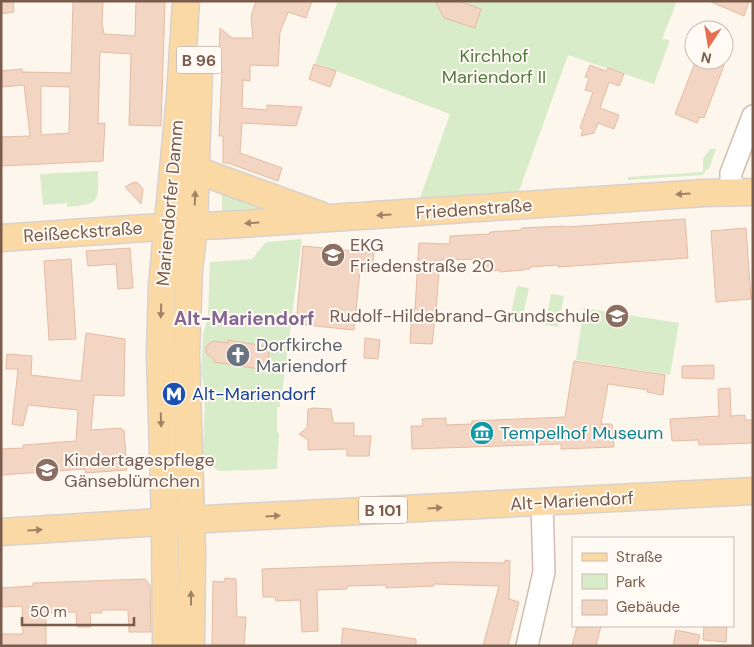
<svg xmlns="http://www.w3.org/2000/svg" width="754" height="647" viewBox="0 0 754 647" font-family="'DM Sans',sans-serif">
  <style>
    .green { fill: #d8ecc9 }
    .building { fill: #f3d5c3; stroke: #e6bba3; fill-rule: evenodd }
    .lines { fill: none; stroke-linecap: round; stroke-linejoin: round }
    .minor-casing { stroke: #d1beb0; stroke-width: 24 }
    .major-casing { stroke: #dad1cd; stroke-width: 29 }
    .minor { stroke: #fff; stroke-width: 21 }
    .major { stroke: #fbd9a5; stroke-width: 26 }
    .oneway { fill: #a18267 }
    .labels { text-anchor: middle; stroke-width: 4; stroke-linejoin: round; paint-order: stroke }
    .shield { fill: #fffaf3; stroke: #a28b7f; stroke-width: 1 }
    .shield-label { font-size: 16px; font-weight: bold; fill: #7a5c4d }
    .park-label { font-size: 18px; fill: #537a41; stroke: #fffaf3 }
    .street-label { font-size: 18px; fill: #7a5c4d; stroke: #fffaf3 }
    .education-label { font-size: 18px; fill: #785e54; stroke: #fffaf3; text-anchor: start }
    .worship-label { font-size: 18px; fill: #5b616d; stroke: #fffaf3; text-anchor: start }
    .transit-label { font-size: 18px; fill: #164399; stroke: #fffaf3; text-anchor: start }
    .culture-label { font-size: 18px; fill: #0d838f; stroke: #fffaf3; text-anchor: start }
    .neighbourhood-label { font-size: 19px; font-weight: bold; fill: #846695; stroke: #fffaf3 }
  </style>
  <rect width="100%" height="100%" fill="#fdf6ec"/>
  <g class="green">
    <polygon points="338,1 677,1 662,39 670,40 654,84 568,55 519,191 420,198 450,114 315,63"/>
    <polygon points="710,149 716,149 709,169 706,170 703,175 628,180 628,177 703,172 703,159"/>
    <path d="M98,171C99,203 99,204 67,207V203L43,205L40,174Z"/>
    <polygon points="222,190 273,208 222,216"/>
    <path d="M302,239L281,401L280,402V407H277V432L279,433L277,469L220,471C211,467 207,463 203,454L205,391L201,374L203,334L208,316L210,262L252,259L266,242Z"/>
    <polygon points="517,286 529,288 521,324 509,322"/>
    <polygon points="551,294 564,296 558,327 545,325"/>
    <polygon points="584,308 679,323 670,375 576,360"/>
  </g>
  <g class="building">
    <polygon points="1,1 13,1 14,12 1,14"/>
    <path d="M73,1H103L102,24L104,34L135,36L136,1H165L161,126L129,125L131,54L100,52L98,124L105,123L103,161L1,166V137L30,136L24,85L1,87V71L22,69V72L71,73ZM41,86L70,87L69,133L41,135Z"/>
    <polygon points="256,1 312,1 306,18 288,12 280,32 278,66 250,65 250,81 243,80 242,108 267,110 267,105 302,107 296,126 242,123 240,153 282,168 278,181 228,163 223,163 223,136 219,136 222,70 217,68 217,56 219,55 220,28 232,38 253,38 251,16"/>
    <polygon points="435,1 458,1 481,9 475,28 444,18"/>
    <polygon points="709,1 749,1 744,16"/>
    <polygon points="696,60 726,60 704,118 700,117 697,123 675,114"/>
    <polygon points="314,64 336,71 330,87 309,79"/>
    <polygon points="590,65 606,71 608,68 624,74 619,86 609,82 600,108 619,115 614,129 598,123 594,133 581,136 583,129 580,128 593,92 585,90 589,78 585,77"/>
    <polygon points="134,182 138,183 143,189 141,204 125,187"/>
    <polygon points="685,219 688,258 558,267 558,265 530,267 530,269 524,269 524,270 500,272 500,270 485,272 487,259 440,260 436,310 432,344 410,343 412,309 415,309 419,243 450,244 450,236 489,234 490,232 521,230 522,228 565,226 566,227"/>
    <polygon points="746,228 751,299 716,302 711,231"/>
    <polygon points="303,246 374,253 372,272 360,271 354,330 296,324"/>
    <polygon points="130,248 133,288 118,289 116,264 88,266 86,251"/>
    <polygon points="71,259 76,339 49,340 44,261"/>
    <polygon points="86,333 125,339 124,396 94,395 91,430 121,428 121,430 124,430 127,470 85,473 85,469 1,475 1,449 23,448 23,445 76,441 78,410 28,405 23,426 12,424 18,369 6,369 7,354 32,356 31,375 81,381"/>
    <polygon points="365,338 380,340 378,359 364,358"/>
    <polygon points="228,340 270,347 266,370 214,362 215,360 206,353 206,346 213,341 228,343"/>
    <polygon points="574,361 665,375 663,395 647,392 648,390 608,384 601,424 612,424 614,447 561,449 561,444 412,449 411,426 423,426 422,419 446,418 446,425 472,424 472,421 565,417"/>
    <polygon points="714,365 714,379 682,378 682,366"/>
    <polygon points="730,388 731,416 745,415 745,420 753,420 753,443 699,445 698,440 672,441 670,419 719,416 718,389"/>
    <polygon points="314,408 331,409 333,423 354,423 354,436 371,436 369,456 347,456 347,449 308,450 308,440 299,434 307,428 308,409"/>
    <polygon points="505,560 510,561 509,599 519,602 508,646 483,646 499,586 434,584 434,586 386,588 386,585 347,586 347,589 317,590 318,631 302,632 300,600 276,601 275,597 263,597 262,569 452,562 505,563"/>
    <polygon points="225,578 236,579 237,617 246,617 244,646 212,646 213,581 224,582"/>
    <polygon points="145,579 150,585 151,632 129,632 128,610 102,610 102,613 90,613 91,627 77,627 76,612 46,613 46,646 1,646 1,634 23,634 22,606 1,607 1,588 33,586 33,583"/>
    <polygon points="577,626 601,626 596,646 572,646"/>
    <polygon points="704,626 727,626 726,642 703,640"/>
    <polygon points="343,628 416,639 416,646 341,646"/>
    <polygon points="676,630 700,635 697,646 673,646"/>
  </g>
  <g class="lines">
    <g class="minor-casing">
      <g id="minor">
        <polyline points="731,192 731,173 753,116"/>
        <polyline points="527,646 544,572 542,502"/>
      </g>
    </g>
    <g class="major-casing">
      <g id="major">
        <polyline points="196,170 320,215"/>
        <polyline points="1,238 145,228 225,225 330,218 704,193 753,192"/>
        <polyline points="1,532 224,518 753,491"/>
        <polyline points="166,646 165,522 160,354 162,285 180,97 186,1"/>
        <polyline points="191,646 192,551 186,355 189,270 194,226 199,69"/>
      </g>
    </g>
    <use href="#minor" class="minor"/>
    <use href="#major" class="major"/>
  </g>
  <defs><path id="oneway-solid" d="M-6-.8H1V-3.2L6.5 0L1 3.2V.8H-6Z" transform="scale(1.25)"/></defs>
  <g class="oneway">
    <use href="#oneway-solid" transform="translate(683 194) rotate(176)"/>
    <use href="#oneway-solid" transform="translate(195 198) rotate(-88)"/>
    <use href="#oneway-solid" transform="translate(384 215) rotate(176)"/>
    <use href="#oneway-solid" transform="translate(252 223) rotate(176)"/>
    <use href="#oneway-solid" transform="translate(161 311) rotate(92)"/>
    <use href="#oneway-solid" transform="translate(161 420) rotate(88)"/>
    <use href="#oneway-solid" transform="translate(435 508) rotate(-3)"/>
    <use href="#oneway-solid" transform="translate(273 516) rotate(-3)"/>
    <use href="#oneway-solid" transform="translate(35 530) rotate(-3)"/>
    <use href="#oneway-solid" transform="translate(191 598) rotate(-90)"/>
  </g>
  <defs>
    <g id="school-disc" transform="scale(1.25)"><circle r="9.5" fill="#8d6e63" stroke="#fffaf3"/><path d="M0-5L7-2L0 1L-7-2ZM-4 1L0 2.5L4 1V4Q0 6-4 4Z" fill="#fff"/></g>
    <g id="church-disc" transform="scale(1.25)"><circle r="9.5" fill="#6b7280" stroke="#fffaf3"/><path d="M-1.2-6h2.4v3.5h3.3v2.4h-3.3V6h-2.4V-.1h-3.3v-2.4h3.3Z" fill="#fff"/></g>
    <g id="metro-disc" transform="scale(1.25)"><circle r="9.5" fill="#1a4fb4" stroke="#fffaf3"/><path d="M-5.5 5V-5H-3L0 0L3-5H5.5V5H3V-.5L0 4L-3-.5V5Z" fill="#fff"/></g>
    <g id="museum-disc" transform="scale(1.25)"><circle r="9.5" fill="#0f9aa8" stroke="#fffaf3"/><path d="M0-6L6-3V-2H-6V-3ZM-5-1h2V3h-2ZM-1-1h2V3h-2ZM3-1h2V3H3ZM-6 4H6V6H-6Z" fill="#fff"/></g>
  </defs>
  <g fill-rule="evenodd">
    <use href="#school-disc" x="333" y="255"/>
    <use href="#school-disc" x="617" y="316"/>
    <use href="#church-disc" x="238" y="355"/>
    <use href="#metro-disc" x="174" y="394"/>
    <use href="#museum-disc" x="482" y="433"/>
    <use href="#school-disc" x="47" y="470"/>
  </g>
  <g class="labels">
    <g class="shield">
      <rect x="176.5" y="46.5" width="45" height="27" rx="4"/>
      <rect x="359" y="496.5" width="48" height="27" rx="4"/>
    </g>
    <g class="shield-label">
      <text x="199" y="66">B 96</text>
      <text x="383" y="516">B 101</text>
    </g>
    <g class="park-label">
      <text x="494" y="62">Kirchhof<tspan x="494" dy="21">Mariendorf II</tspan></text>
    </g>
    <g class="street-label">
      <text transform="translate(170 203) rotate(-85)" y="6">Mariendorfer Damm</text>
      <text transform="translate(474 209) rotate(-4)" y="6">Friedenstraße</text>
      <text transform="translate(83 232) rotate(-4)" y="6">Reißeckstraße</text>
      <text transform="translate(572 501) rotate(-3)" y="6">Alt-Mariendorf</text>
    </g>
    <g class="education-label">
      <text x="350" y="251">EKG<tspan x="350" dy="21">Friedenstraße 20</tspan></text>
      <text x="600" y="322" text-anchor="end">Rudolf-Hildebrand-Grundschule</text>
      <text x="64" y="466">Kindertagespflege<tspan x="64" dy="21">Gänseblümchen</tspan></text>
    </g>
    <g class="worship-label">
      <text x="256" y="351">Dorfkirche<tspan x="256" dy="21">Mariendorf</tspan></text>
    </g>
    <g class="transit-label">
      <text x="192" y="400">Alt-Mariendorf</text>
    </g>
    <g class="culture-label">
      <text x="500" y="439">Tempelhof Museum</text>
    </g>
    <g class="neighbourhood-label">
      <text x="244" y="325">Alt-Mariendorf</text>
    </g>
  </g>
  <rect width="754" height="647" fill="none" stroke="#7a5c4d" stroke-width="5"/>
  <rect x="572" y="537" width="162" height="90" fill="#fffaf3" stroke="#cabbb1"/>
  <rect x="582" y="553" width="25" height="8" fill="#fbd9a5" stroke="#cabbb1"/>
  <text x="616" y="562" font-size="15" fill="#7a5c4d">Straße</text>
  <rect x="582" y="574" width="25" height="15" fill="#d8ecc9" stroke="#cabbb1"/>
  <text x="616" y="587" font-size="15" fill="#7a5c4d">Park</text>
  <rect x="582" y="600" width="25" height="15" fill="#f3d5c3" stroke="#cabbb1"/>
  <text x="616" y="612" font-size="15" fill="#7a5c4d">Gebäude</text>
  <g transform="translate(709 45) rotate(192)"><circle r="24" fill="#fffaf3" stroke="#cabbb1"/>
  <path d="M0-4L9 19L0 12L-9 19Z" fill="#e76f51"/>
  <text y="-8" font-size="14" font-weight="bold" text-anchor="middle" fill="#7a5c4d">N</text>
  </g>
  <path d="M22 617v8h112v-8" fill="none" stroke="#7a5c4d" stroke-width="2.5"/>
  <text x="30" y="617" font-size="15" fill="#7a5c4d" stroke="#fffaf3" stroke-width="4" paint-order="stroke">50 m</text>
</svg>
